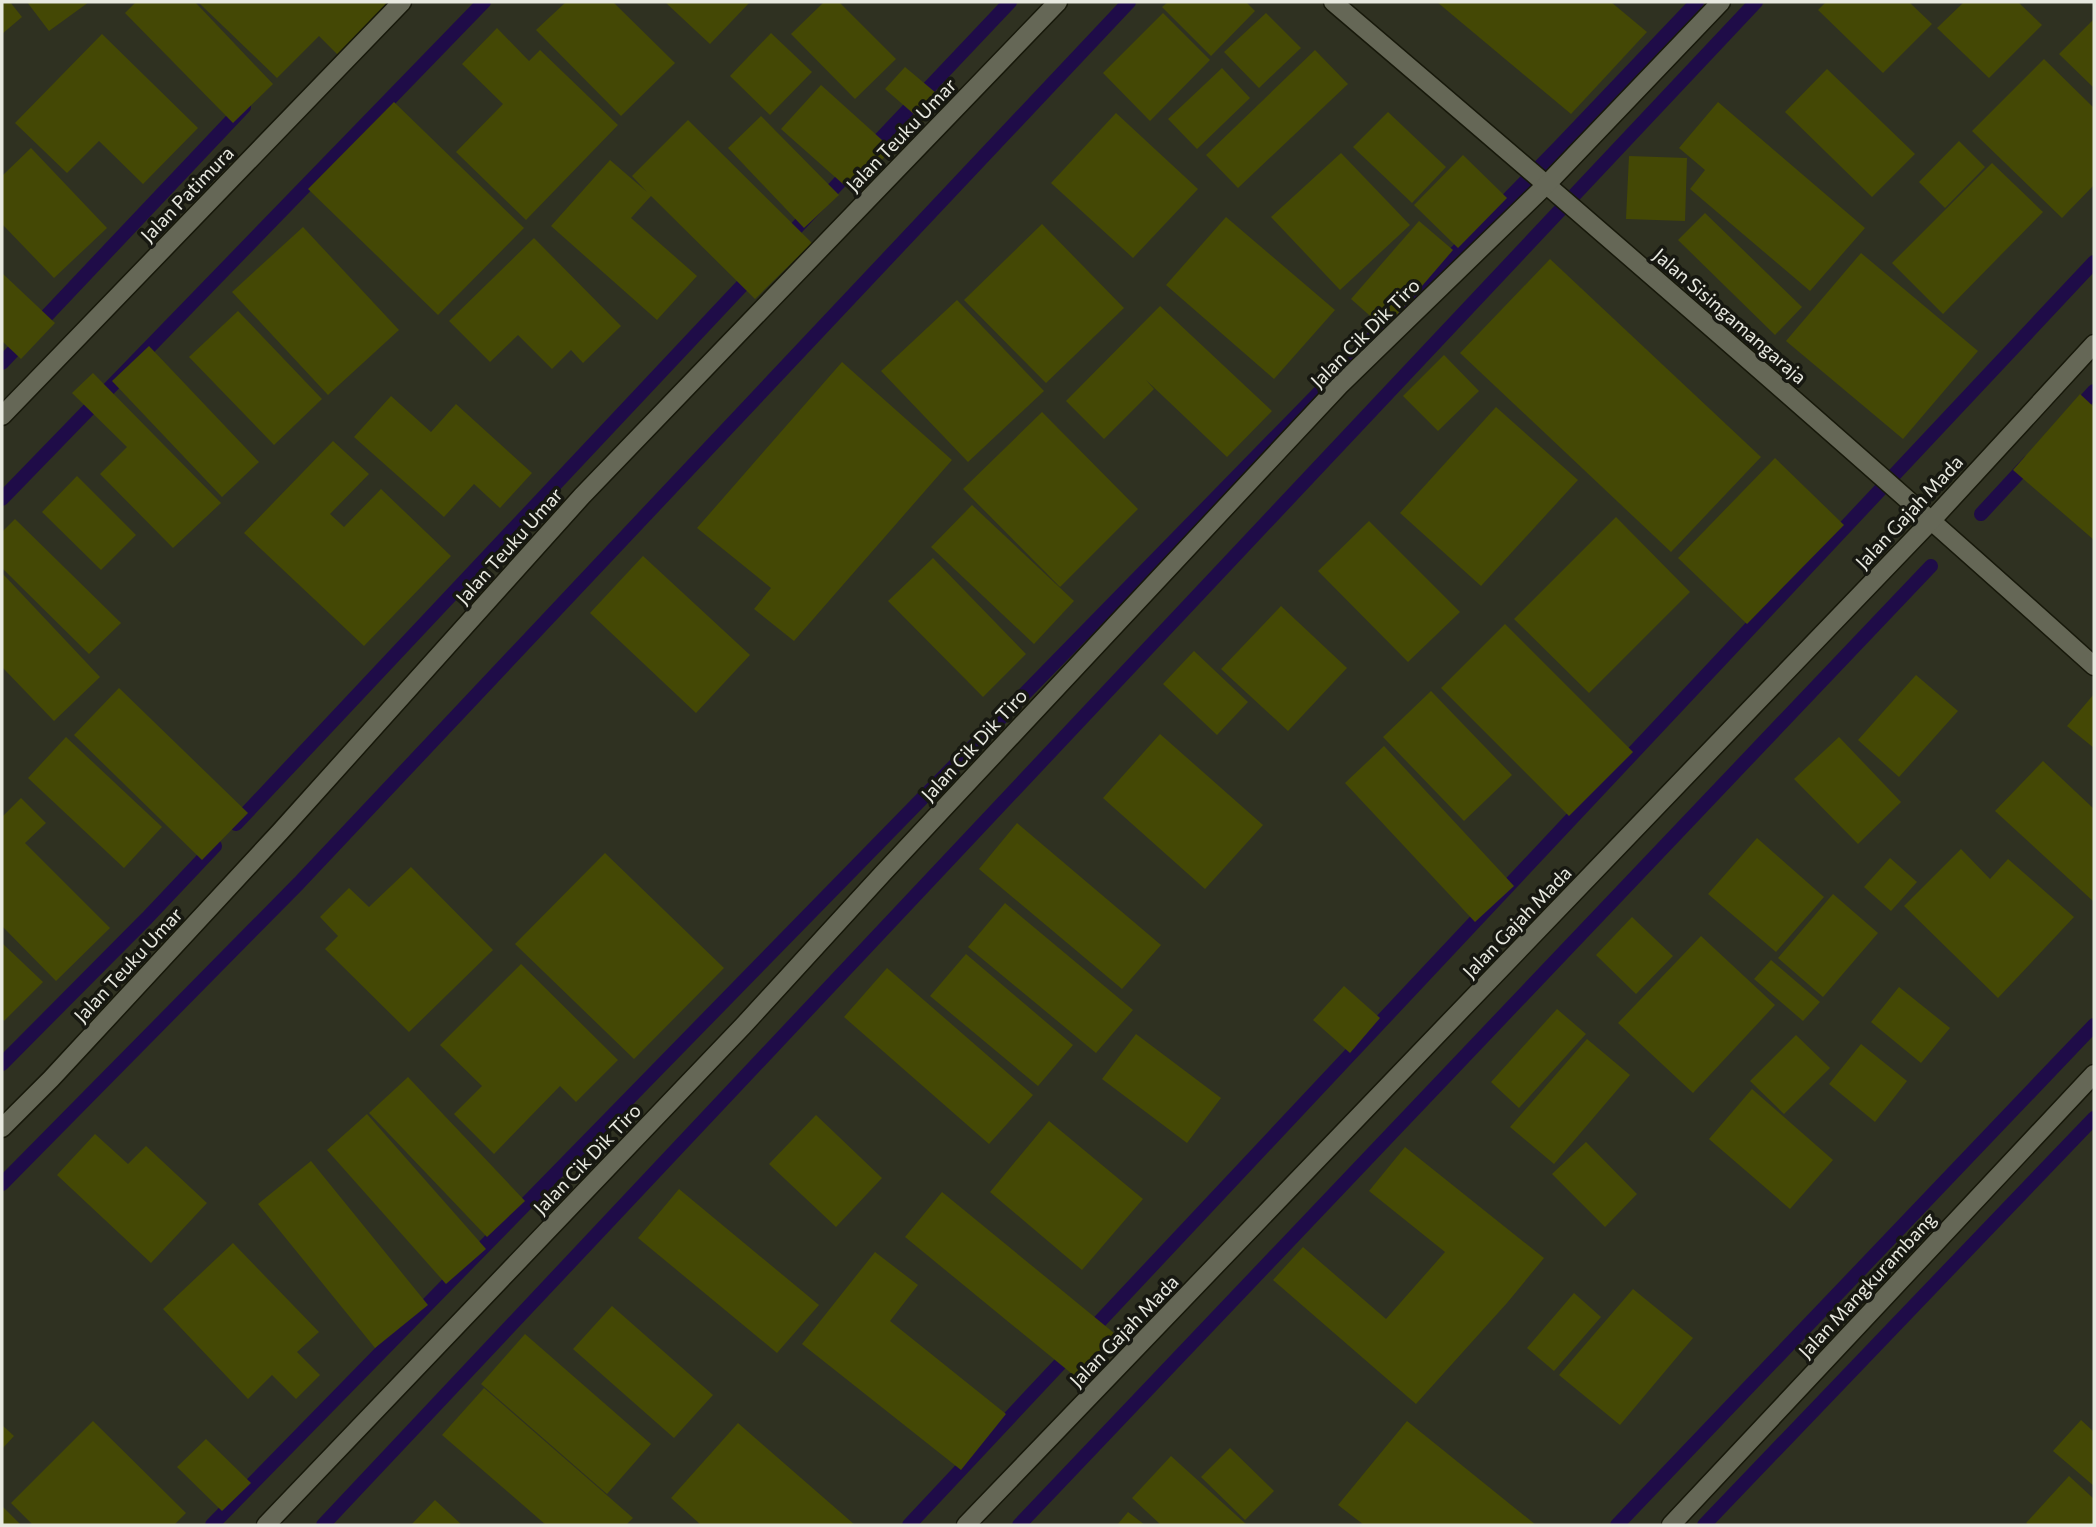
<svg xmlns="http://www.w3.org/2000/svg" width="2096" height="1527" viewBox="0 0 2096 1527" font-family="Commissioner,sans-serif">
  <style>
    .lines { fill: none; stroke-linecap: round; stroke-linejoin: round }
    .stream { stroke: #1f0c48; stroke-width: 14 }
    .building { fill: #444805 }
    .street-casing { stroke: #17180a; stroke-width: 21 }
    .street { stroke: #656756; stroke-width: 18 }
    .labels { text-anchor: middle; stroke-width: 7; stroke-linejoin: round; paint-order: stroke }
    .street-label { font-size: 19px; fill: #e8e9e0; stroke: #171811 }
  </style>
  <rect width="100%" height="100%" fill="#2f3121"/>
  <g class="lines">
    <g class="stream">
      <polyline points="869,151 1010,2"/>
      <polyline points="785,240 853,168"/>
      <polyline points="2,363 244,107"/>
      <polyline points="2074,413 2094,391"/>
      <polyline points="2,499 484,2"/>
      <polyline points="1981,514 2029,462"/>
      <polyline points="236,824 754,273"/>
      <polyline points="2,1064 147,918 215,846"/>
      <polyline points="2,1184 299,883 1129,2"/>
      <polyline points="1087,1335 2094,262"/>
      <polyline points="212,1525 1560,146 1697,2"/>
      <polyline points="323,1525 1756,2"/>
      <polyline points="909,1525 1073,1350"/>
      <polyline points="1019,1525 1931,566"/>
      <polyline points="1617,1525 2094,1025"/>
      <polyline points="1704,1525 2094,1118"/>
    </g>
  </g>
  <g class="building">
    <polygon points="2,2 10,2 22,17 2,34"/>
    <polygon points="27,2 89,2 49,31"/>
    <polygon points="136,2 195,2 273,84 233,123 125,13"/>
    <polygon points="198,2 413,2 350,67 319,36 277,78"/>
    <polygon points="566,2 613,2 675,63 621,116 536,30"/>
    <polygon points="665,2 750,2 710,44"/>
    <polygon points="824,2 839,2 896,59 855,99 791,34"/>
    <polygon points="1168,2 1246,2 1255,11 1211,56 1162,7"/>
    <polygon points="1437,2 1611,2 1647,32 1571,114"/>
    <polygon points="1826,2 1909,2 1932,24 1883,73 1818,10"/>
    <polygon points="1964,2 2018,2 2042,25 1989,78 1937,28"/>
    <polygon points="1163,13 1210,60 1150,121 1103,73"/>
    <polygon points="1266,13 1301,48 1259,88 1224,52"/>
    <polygon points="2094,19 2094,88 2059,54"/>
    <polygon points="497,28 529,61 540,50 618,125 526,220 456,152 503,104 462,64"/>
    <polygon points="771,33 812,72 770,115 730,76"/>
    <polygon points="102,34 198,128 143,184 99,141 67,173 15,123"/>
    <polygon points="1315,50 1348,84 1238,188 1206,155"/>
    <polygon points="2044,59 2094,108 2094,185 2062,218 1972,131"/>
    <polygon points="905,67 942,98 923,122 885,89"/>
    <polygon points="1222,68 1250,98 1197,149 1168,119"/>
    <polygon points="1827,69 1915,154 1872,197 1785,112"/>
    <polygon points="821,85 892,149 852,192 781,129"/>
    <polygon points="394,102 524,228 438,315 308,189"/>
    <polygon points="1718,102 1865,228 1810,291 1690,189 1705,170 1679,148"/>
    <polygon points="1388,112 1446,167 1412,203 1353,147"/>
    <polygon points="1116,113 1198,189 1133,258 1051,183"/>
    <polygon points="761,116 839,195 804,228 728,148"/>
    <polygon points="688,120 812,243 755,299 651,196 631,218 697,276 657,320 551,226 610,160 647,192 632,176"/>
    <polygon points="1959,141 1985,167 1945,208 1919,182"/>
    <polygon points="31,148 107,228 54,278 2,224 2,176"/>
    <polygon points="1341,153 1410,225 1340,290 1271,217"/>
    <polygon points="1463,155 1507,198 1458,248 1414,205"/>
    <polygon points="1629,156 1687,158 1685,221 1626,219"/>
    <polygon points="1992,163 2043,212 1943,314 1892,263"/>
    <polygon points="1705,213 1802,307 1775,335 1678,240"/>
    <polygon points="1226,217 1335,310 1274,379 1166,285"/>
    <polygon points="1419,221 1453,250 1385,329 1351,299"/>
    <polygon points="1042,224 1124,308 1046,383 964,300"/>
    <polygon points="303,227 399,330 328,395 232,292"/>
    <polygon points="534,238 621,326 583,363 571,350 552,369 518,335 490,362 449,321"/>
    <polygon points="1861,253 1978,351 1903,439 1786,341"/>
    <polygon points="1550,259 1761,457 1671,552 1460,353"/>
    <polygon points="2,273 55,323 21,359 2,341"/>
    <polygon points="957,300 1044,391 968,462 881,371"/>
    <polygon points="1160,306 1272,411 1227,457 1146,380 1154,389 1104,439 1066,401"/>
    <polygon points="238,311 322,399 274,445 189,357"/>
    <polygon points="149,346 259,462 222,497 112,381"/>
    <polygon points="1444,355 1479,391 1438,431 1403,396"/>
    <polygon points="842,362 952,460 794,641 754,609 771,588 697,528"/>
    <polygon points="93,373 221,503 173,548 100,474 127,447 72,393"/>
    <polygon points="2080,394 2094,407 2094,540 2013,470"/>
    <polygon points="391,396 431,432 456,404 532,473 500,508 474,484 444,517 354,437"/>
    <polygon points="1496,407 1578,480 1481,586 1400,513"/>
    <polygon points="1042,412 1138,509 1060,587 963,489"/>
    <polygon points="333,441 369,474 330,514 344,527 381,489 451,556 364,646 244,533"/>
    <polygon points="1775,458 1844,525 1747,624 1678,558"/>
    <polygon points="77,476 136,535 101,570 42,512"/>
    <polygon points="972,505 1074,601 1034,644 931,547"/>
    <polygon points="1616,517 1690,592 1589,693 1514,619"/>
    <polygon points="15,519 121,623 89,654 2,568 2,532"/>
    <polygon points="1369,521 1460,612 1408,662 1318,571"/>
    <polygon points="643,556 750,655 696,713 590,613"/>
    <polygon points="933,558 1026,654 983,697 888,601"/>
    <polygon points="2,573 100,677 54,721 2,667"/>
    <polygon points="1281,606 1347,668 1288,731 1221,669"/>
    <polygon points="1505,624 1633,752 1569,816 1441,688"/>
    <polygon points="1194,651 1248,702 1217,735 1163,684"/>
    <polygon points="1916,675 1958,711 1899,777 1858,740"/>
    <polygon points="119,688 248,813 202,860 74,735"/>
    <polygon points="1431,691 1512,775 1464,821 1383,737"/>
    <polygon points="2094,694 2094,748 2067,726"/>
    <polygon points="1160,734 1263,825 1205,889 1103,798"/>
    <polygon points="66,737 162,827 124,868 28,778"/>
    <polygon points="1839,737 1901,802 1858,844 1794,779"/>
    <polygon points="1384,746 1514,886 1475,922 1345,783"/>
    <polygon points="2043,761 2094,809 2094,902 1995,811"/>
    <polygon points="21,798 46,823 25,843 110,928 56,981 2,926 2,817"/>
    <polygon points="1017,823 1161,945 1122,989 979,869"/>
    <polygon points="1757,838 1824,897 1776,952 1708,894"/>
    <polygon points="1961,849 1990,879 2008,859 2074,917 1998,998 1904,906"/>
    <polygon points="605,853 724,968 634,1059 515,944"/>
    <polygon points="1890,858 1917,882 1891,911 1864,887"/>
    <polygon points="411,867 493,950 409,1032 325,949 338,936 320,917 349,888 369,907"/>
    <polygon points="1833,894 1878,933 1823,997 1778,958"/>
    <polygon points="1005,903 1133,1010 1096,1053 968,947"/>
    <polygon points="1632,917 1673,956 1636,994 1596,955"/>
    <polygon points="1701,936 1775,1005 1693,1093 1618,1023"/>
    <polygon points="2,943 43,982 4,1021 2,1018"/>
    <polygon points="966,954 1073,1045 1038,1086 930,996"/>
    <polygon points="1771,960 1820,1002 1803,1021 1754,979"/>
    <polygon points="521,964 618,1060 576,1102 560,1086 494,1154 454,1114 482,1086 440,1045"/>
    <polygon points="887,968 1033,1095 989,1144 844,1017"/>
    <polygon points="1344,986 1380,1018 1350,1053 1313,1020"/>
    <polygon points="1899,987 1950,1028 1921,1063 1871,1022"/>
    <polygon points="1557,1009 1586,1034 1519,1108 1491,1082"/>
    <polygon points="1136,1034 1221,1098 1187,1143 1102,1079"/>
    <polygon points="1796,1035 1830,1068 1784,1114 1750,1081"/>
    <polygon points="1587,1039 1630,1075 1554,1164 1510,1127"/>
    <polygon points="1861,1044 1907,1081 1875,1122 1829,1084"/>
    <polygon points="408,1077 525,1201 487,1237 369,1113"/>
    <polygon points="1752,1089 1833,1160 1790,1209 1709,1139"/>
    <polygon points="367,1114 486,1249 446,1284 327,1150"/>
    <polygon points="816,1115 882,1178 836,1227 769,1164"/>
    <polygon points="1049,1121 1143,1199 1082,1270 990,1192"/>
    <polygon points="95,1134 128,1164 146,1146 207,1203 151,1263 57,1175"/>
    <polygon points="1586,1142 1637,1194 1605,1227 1552,1174"/>
    <polygon points="1405,1147 1544,1258 1507,1303 1416,1404 1273,1280 1303,1247 1386,1319 1445,1252 1369,1191"/>
    <polygon points="311,1161 428,1305 375,1348 258,1204"/>
    <polygon points="679,1189 819,1305 777,1353 638,1238"/>
    <polygon points="942,1192 1114,1333 1077,1378 905,1237"/>
    <polygon points="233,1243 319,1332 297,1352 320,1375 296,1399 272,1375 248,1399 163,1309"/>
    <polygon points="875,1252 918,1285 890,1321 1006,1414 961,1470 802,1344"/>
    <polygon points="1633,1289 1693,1338 1620,1425 1559,1375"/>
    <polygon points="1574,1293 1601,1317 1554,1371 1527,1348"/>
    <polygon points="612,1306 713,1395 674,1438 573,1349"/>
    <polygon points="525,1334 651,1444 607,1494 481,1384"/>
    <polygon points="484,1388 633,1518 626,1525 546,1525 442,1435"/>
    <polygon points="2081,1420 2094,1432 2094,1486 2053,1451"/>
    <polygon points="93,1421 186,1513 174,1525 33,1525 11,1503"/>
    <polygon points="1407,1421 1536,1525 1364,1525 1338,1505"/>
    <polygon points="738,1423 855,1525 701,1525 671,1498"/>
    <polygon points="2,1425 14,1436 2,1449"/>
    <polygon points="206,1439 251,1483 222,1511 177,1467"/>
    <polygon points="1230,1448 1274,1491 1245,1520 1201,1477"/>
    <polygon points="1171,1456 1247,1525 1161,1525 1132,1498"/>
    <polygon points="2069,1476 2094,1499 2094,1525 2029,1525 2026,1523"/>
    <polygon points="435,1500 462,1525 411,1525"/>
    <polygon points="2,1506 21,1525 2,1525"/>
    <polygon points="1128,1512 1145,1525 1117,1525"/>
  </g>
  <g class="lines">
    <g class="street-casing">
      <g id="street">
        <path d="M1333,2C1589,220 1844,441 2094,666"/>
        <polyline points="2,416 402,2"/>
        <polyline points="2,1128 51,1079 280,832 582,496 1058,2"/>
        <polyline points="266,1525 743,1026 885,871 1339,386 1547,184 1721,2"/>
        <polyline points="966,1525 1932,520 2094,344"/>
        <polyline points="1671,1525 2094,1074"/>
      </g>
    </g>
    <use href="#street" class="street"/>
  </g>
  <g class="labels">
    <g class="street-label">
      <text transform="translate(901 135) rotate(-46)" y="7">Jalan Teuku Umar</text>
      <text transform="translate(187 194) rotate(-46)" y="7">Jalan Patimura</text>
      <text transform="translate(1730 316) rotate(41)" y="7">Jalan Sisingamangaraja</text>
      <text transform="translate(1365 333) rotate(-45)" y="7">Jalan Cik Dik Tiro</text>
      <text transform="translate(1909 512) rotate(-47)" y="7">Jalan Gajah Mada</text>
      <text transform="translate(509 546) rotate(-48)" y="7">Jalan Teuku Umar</text>
      <text transform="translate(974 745) rotate(-47)" y="7">Jalan Cik Dik Tiro</text>
      <text transform="translate(1517 922) rotate(-46)" y="7">Jalan Gajah Mada</text>
      <text transform="translate(128 965) rotate(-47)" y="7">Jalan Teuku Umar</text>
      <text transform="translate(587 1159) rotate(-46)" y="7">Jalan Cik Dik Tiro</text>
      <text transform="translate(1867 1285) rotate(-47)" y="7">Jalan Mangkurambang</text>
      <text transform="translate(1124 1331) rotate(-46)" y="7">Jalan Gajah Mada</text>
    </g>
  </g>
  <rect width="2096" height="1527" fill="none" stroke="#e8e9e0" stroke-width="7"/>
</svg>
